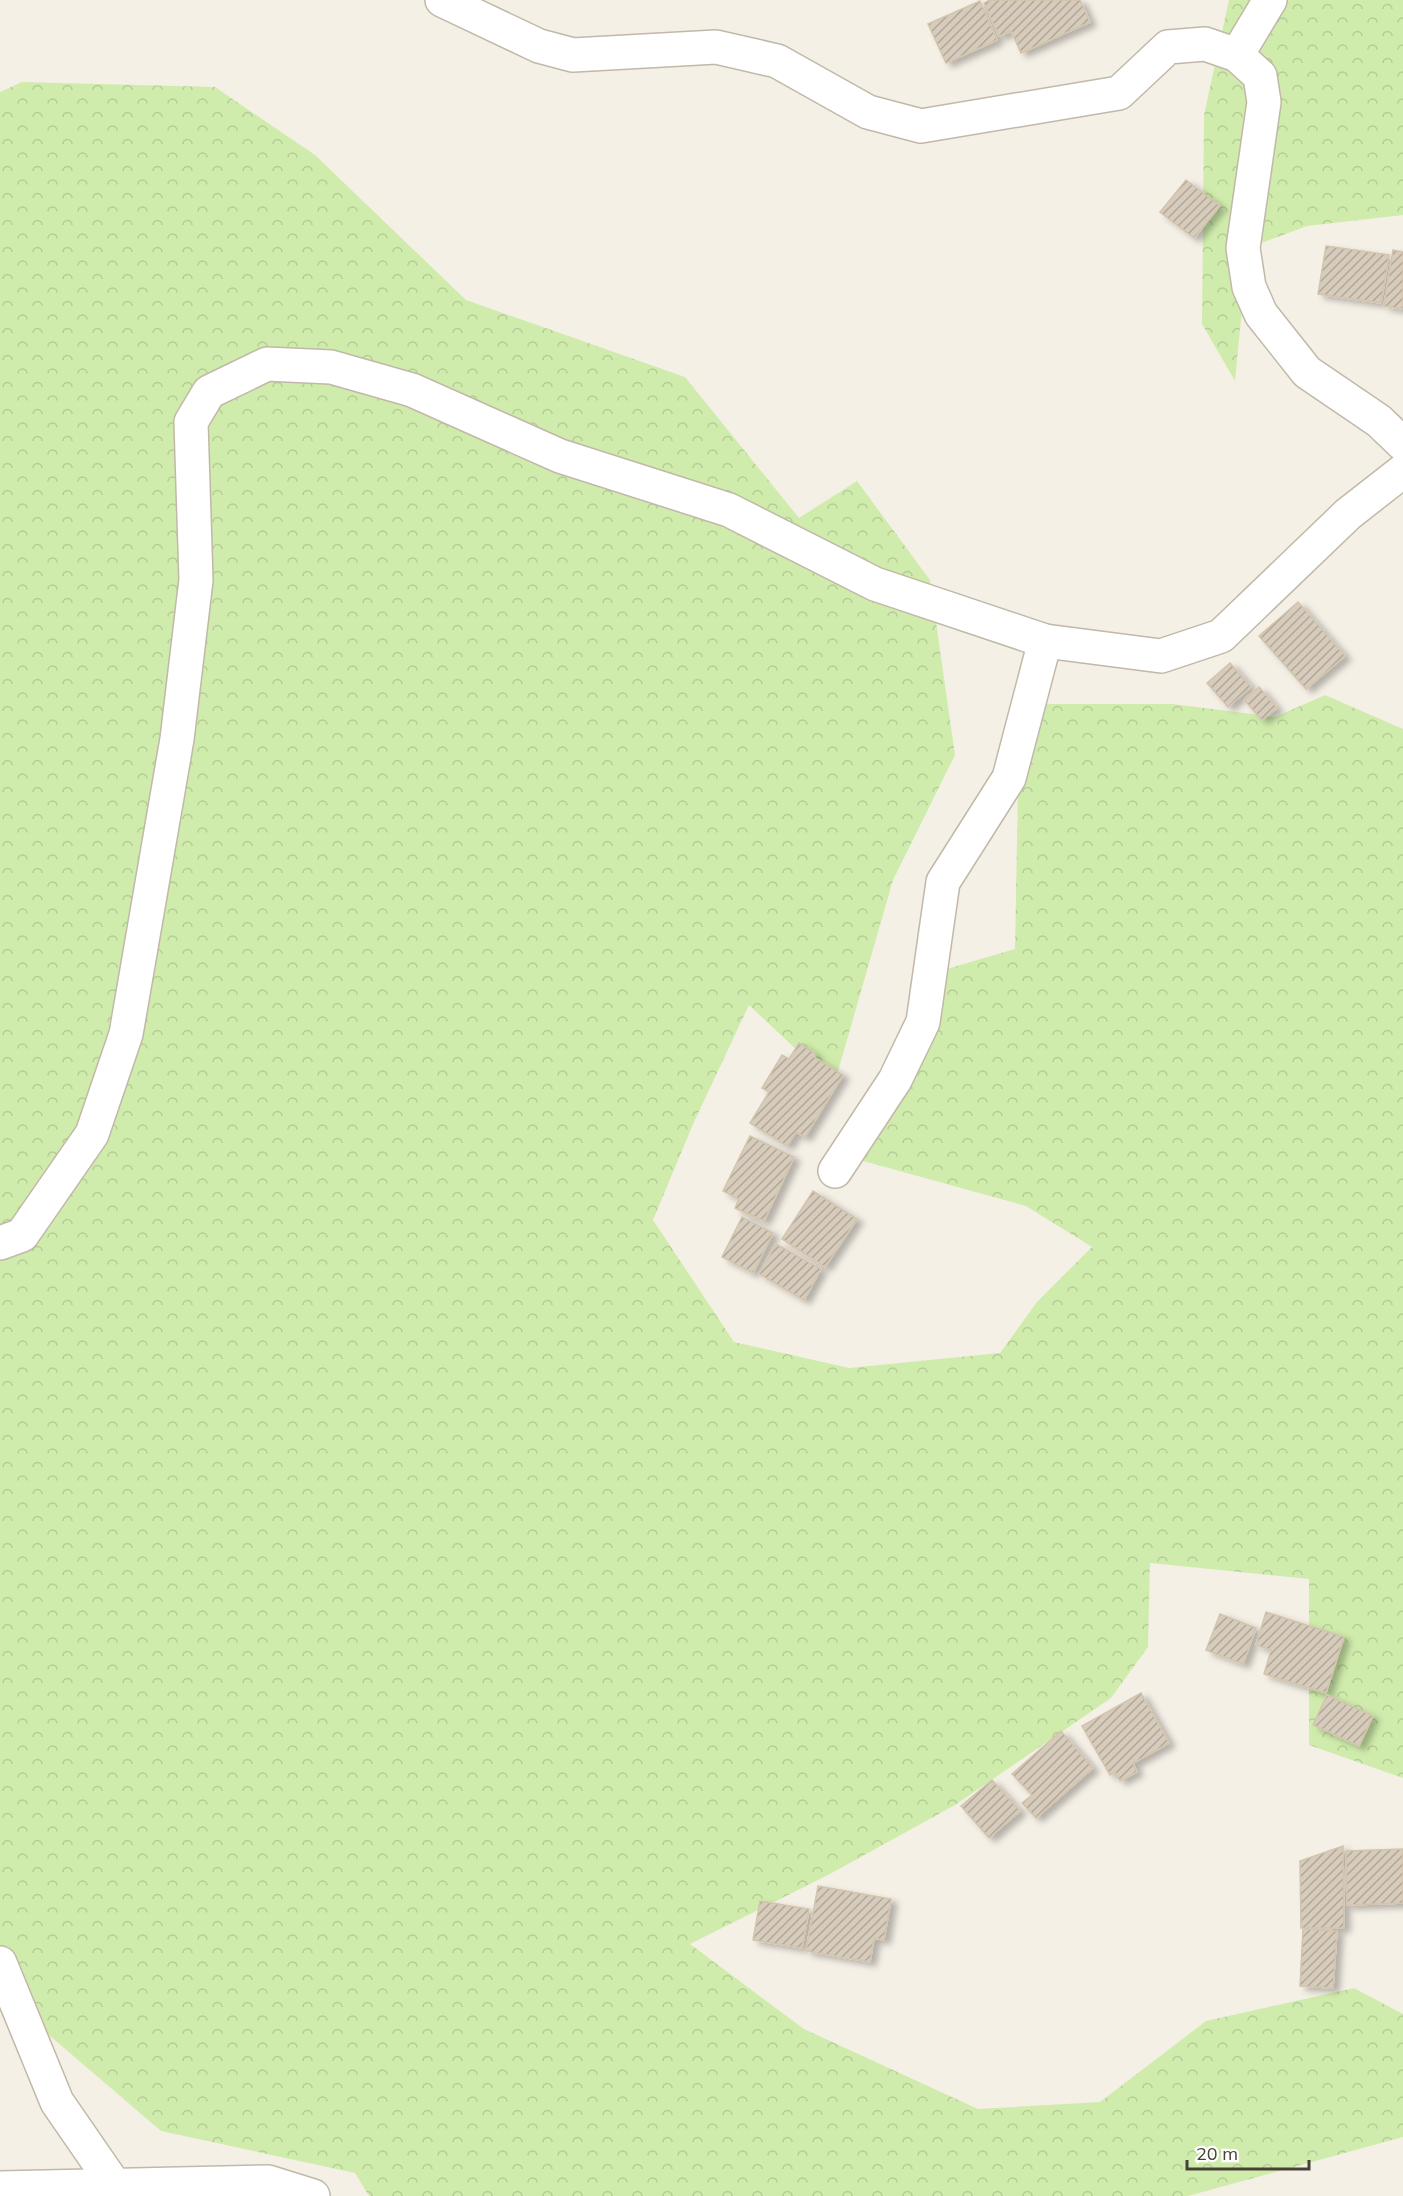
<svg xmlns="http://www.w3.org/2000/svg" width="1403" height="2196" viewBox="0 0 1403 2196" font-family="Mulish,sans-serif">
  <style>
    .forest { fill: url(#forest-crowns) }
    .building { fill: url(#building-hatch); stroke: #d3c4ad; stroke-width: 1.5; filter: url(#shadow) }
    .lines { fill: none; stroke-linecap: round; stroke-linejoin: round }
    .street-casing { stroke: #c1b8a8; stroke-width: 36 }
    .street { stroke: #fff; stroke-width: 33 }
  </style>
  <defs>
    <pattern id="forest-crowns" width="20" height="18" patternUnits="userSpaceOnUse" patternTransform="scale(1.5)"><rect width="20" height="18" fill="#d0ecac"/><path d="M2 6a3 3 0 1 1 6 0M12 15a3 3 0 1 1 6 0" fill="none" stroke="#b4cc95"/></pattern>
    <pattern id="building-hatch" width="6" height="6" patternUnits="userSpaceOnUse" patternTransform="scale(1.5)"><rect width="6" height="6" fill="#d7ccbb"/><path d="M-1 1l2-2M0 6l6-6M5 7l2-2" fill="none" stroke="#b0a799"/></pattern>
    <filter id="shadow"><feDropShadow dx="6" dy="4" stdDeviation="3" flood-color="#0004"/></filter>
  </defs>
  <rect width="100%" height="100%" fill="#f5f0e6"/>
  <g class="forest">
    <polygon points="1229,0 1403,0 1403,215 1307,226 1248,248 1235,381 1202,324 1204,115"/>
    <polygon points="22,82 215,87 315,155 466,300 685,377 799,518 857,481 930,580 955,755 893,880 834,1085 749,1005 694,1122 653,1220 734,1342 849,1368 1000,1353 1037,1302 1092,1247 1026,1206 856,1159 926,975 1015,949 1018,788 1033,704 1173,704 1275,717 1325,695 1403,729 1403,1778 1309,1745 1309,1579 1150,1563 1148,1647 1111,1698 955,1805 830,1874 690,1944 804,2029 978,2109 1100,2102 1206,2021 1354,1988 1403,2014 1403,2137 1188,2196 369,2196 355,2173 161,2131 50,2036 0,1977 0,92"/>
  </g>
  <g class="building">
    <polygon points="990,0 1080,0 1090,22 1021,53 1011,31 999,36 984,3"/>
    <polygon points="980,1 997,40 946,63 928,24"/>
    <polygon points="1186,180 1220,206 1194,238 1160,212"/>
    <polygon points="1326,246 1389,255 1381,303 1318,294"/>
    <polygon points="1393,250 1403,252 1403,309 1384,306"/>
    <polygon points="1298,602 1345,656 1306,689 1259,636"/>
    <polygon points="1230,663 1251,687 1228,707 1207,683"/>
    <polygon points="1259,687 1277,708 1262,720 1244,700"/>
    <polygon points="799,1043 816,1054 814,1057 843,1075 805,1137 796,1132 787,1146 750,1123 769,1092 762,1088 782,1055 789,1059"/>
    <polygon points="750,1136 794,1157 764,1221 735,1208 739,1199 723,1191"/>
    <polygon points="813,1191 857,1219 825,1267 782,1239"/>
    <polygon points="742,1217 773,1233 753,1273 722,1257"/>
    <polygon points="776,1244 821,1269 804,1300 759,1274"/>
    <polygon points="1266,1612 1344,1637 1326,1693 1264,1674 1271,1650 1256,1645"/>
    <polygon points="1220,1614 1256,1628 1243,1664 1206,1650"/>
    <polygon points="1141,1693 1169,1743 1133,1763 1137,1772 1120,1781 1115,1772 1110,1775 1082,1726"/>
    <polygon points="1327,1695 1373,1716 1359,1746 1313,1725"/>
    <polygon points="1061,1731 1093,1768 1036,1818 1022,1803 1032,1795 1012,1774"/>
    <polygon points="992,1780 1020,1811 989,1838 961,1806"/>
    <polygon points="1343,1846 1344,1928 1301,1928 1300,1861"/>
    <polygon points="1403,1849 1403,1903 1347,1905 1346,1851"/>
    <polygon points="818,1886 891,1899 884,1940 874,1938 870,1962 806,1951"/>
    <polygon points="760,1901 809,1909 802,1948 753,1940"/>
    <polygon points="1303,1929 1337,1931 1333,1988 1300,1986"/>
  </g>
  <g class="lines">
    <g class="street-casing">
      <g id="street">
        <polyline points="442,0 539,46 573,55 716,47 777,61 868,112 921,126 1119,93 1168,47 1205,44 1237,55"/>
        <polyline points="1270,0 1237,55 1260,76 1264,102 1243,248 1249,287 1261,314 1307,372 1379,421 1403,444"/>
        <polyline points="835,1171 895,1080 923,1022 943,882 1009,778 1045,641"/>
        <polyline points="0,1243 22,1235 92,1134 126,1034 177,739 196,580 191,422 209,392 267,364 331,367 412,390 560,456 729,510 875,584 1045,641 1161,656 1221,636 1348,514 1403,471"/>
        <polyline points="0,1963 57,2102 115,2186"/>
        <polyline points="0,2188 268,2182 313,2196"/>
      </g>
    </g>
    <use href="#street" class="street"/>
  </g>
  <path d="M1187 2160v9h122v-9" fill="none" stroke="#484135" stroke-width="3"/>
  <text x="1196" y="2160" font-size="18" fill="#484135" stroke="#ffffff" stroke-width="4.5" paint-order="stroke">20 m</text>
</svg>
